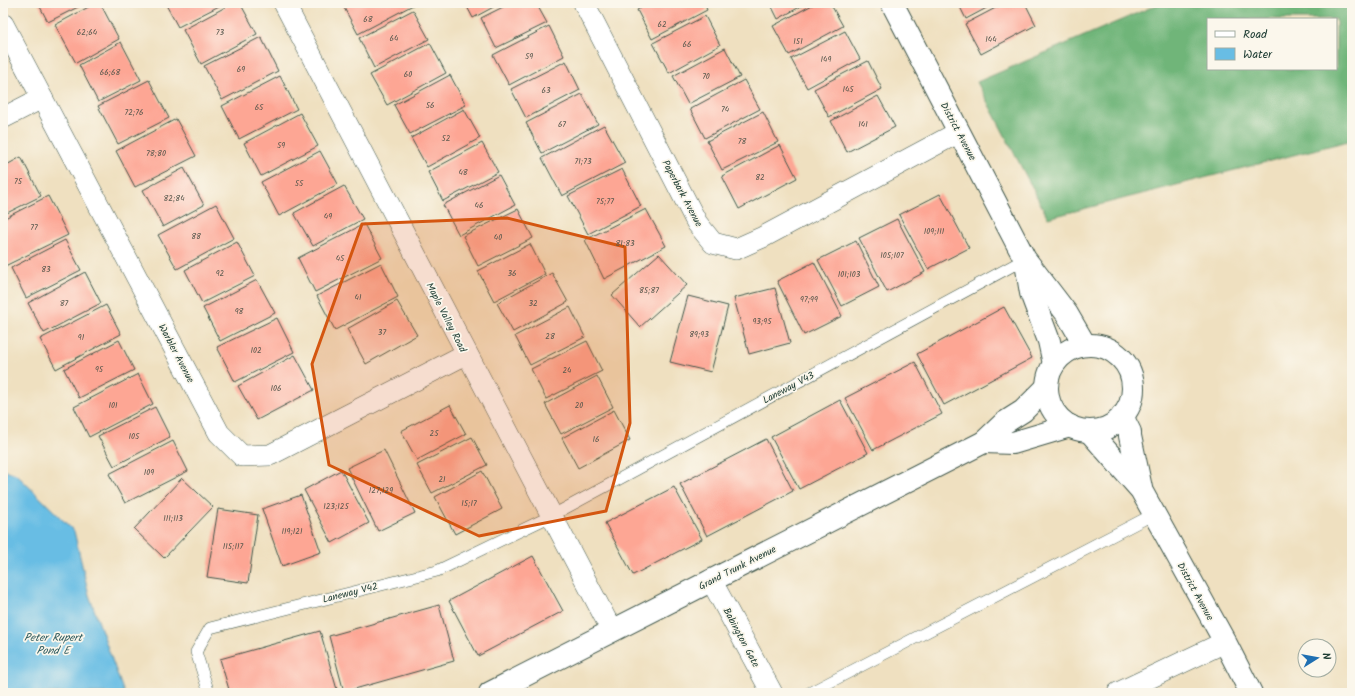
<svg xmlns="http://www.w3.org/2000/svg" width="1355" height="696" viewBox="0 0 1355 696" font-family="Kalam,sans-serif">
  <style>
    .forest { fill: #6fb579; stroke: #477956; fill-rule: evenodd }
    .water { fill: #68bde4; stroke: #447d8c }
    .building { fill: #fda694 }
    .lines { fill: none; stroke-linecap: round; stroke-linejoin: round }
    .lane-casing { stroke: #3e5549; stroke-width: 12 }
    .street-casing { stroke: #3e5549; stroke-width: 22 }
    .secondary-casing { stroke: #3e5549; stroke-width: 24 }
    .lane { stroke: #fff; stroke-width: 11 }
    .street { stroke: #fff; stroke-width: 21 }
    .secondary { stroke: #fff; stroke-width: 22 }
    .marked { fill: #d45610; fill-opacity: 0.2; stroke: #d45610; stroke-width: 3; stroke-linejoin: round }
    .labels { text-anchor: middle; stroke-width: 3.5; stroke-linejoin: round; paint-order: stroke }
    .number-label { font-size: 8px; fill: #56574c }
    .street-label { font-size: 10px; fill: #1f3d34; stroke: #fbf7ec }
    .water-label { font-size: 11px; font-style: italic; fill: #315d60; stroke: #fbf7ec }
  </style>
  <rect width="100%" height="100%" fill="#fbf7ec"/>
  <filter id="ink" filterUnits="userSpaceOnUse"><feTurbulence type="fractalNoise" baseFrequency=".025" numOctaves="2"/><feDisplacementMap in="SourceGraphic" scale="8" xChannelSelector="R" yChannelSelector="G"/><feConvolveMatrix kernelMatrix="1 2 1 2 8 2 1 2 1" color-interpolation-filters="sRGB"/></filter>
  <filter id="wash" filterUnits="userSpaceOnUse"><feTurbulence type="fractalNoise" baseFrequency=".012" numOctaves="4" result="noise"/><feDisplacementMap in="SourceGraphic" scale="16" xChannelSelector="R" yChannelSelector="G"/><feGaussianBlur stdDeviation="0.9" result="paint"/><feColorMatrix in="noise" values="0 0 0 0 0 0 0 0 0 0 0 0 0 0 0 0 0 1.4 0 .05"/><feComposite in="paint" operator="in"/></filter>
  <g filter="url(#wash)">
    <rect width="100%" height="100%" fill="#efe0c0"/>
    <path class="forest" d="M1161,3H1352V140L1048,218L977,82ZM1208,19H1336V69H1208Z"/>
    <polygon class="water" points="3,469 16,474 74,531 89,595 124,693 3,693"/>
    <g id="blocks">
      <g class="building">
        <polygon points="38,3 86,3 48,22"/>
        <polygon points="96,3 100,3 119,39 76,63 55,25"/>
        <polygon points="165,3 225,3 178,27"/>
        <polygon points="233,3 240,3 257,34 201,64 183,30"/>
        <polygon points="345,3 412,3 413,5 358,34 342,4"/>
        <polygon points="465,3 501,3 473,18"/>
        <polygon points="511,3 536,3 547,23 496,48 481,18"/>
        <polygon points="650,3 704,3 707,10 652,39 637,10"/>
        <polygon points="770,3 807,3 778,19"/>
        <polygon points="816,3 830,3 843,26 789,55 773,26"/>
        <polygon points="958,3 996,3 966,19"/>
        <polygon points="1005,3 1025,3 1036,25 981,54 965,24"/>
        <polygon points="413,10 429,39 374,68 359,38"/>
        <polygon points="705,16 720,45 669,73 653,43"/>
        <polygon points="549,26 564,56 509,85 493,55"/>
        <polygon points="845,31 860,59 807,88 791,59"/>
        <polygon points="261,37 278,71 222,100 204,66"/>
        <polygon points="121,42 141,80 98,102 79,65"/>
        <polygon points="430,43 446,73 387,105 370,75"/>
        <polygon points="725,48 740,77 688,104 673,76"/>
        <polygon points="566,61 580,90 526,118 511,89"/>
        <polygon points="868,61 882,89 829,117 814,89"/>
        <polygon points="450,75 466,105 410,134 394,105"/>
        <polygon points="280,76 297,109 239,139 222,106"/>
        <polygon points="149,80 169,118 118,144 98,106"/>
        <polygon points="744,80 760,109 705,138 690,109"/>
        <polygon points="582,94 598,124 542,153 526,123"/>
        <polygon points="878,96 895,127 847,152 831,121"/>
        <polygon points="464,109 480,138 427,167 411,138"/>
        <polygon points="763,112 778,142 722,170 707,141"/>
        <polygon points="300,113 318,146 261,176 244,143"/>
        <polygon points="176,119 196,156 135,187 116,151"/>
        <polygon points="604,125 625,163 562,196 542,158"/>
        <polygon points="482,143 498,172 443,201 428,172"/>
        <polygon points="780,145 797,178 739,209 722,176"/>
        <polygon points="320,151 338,184 279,216 261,182"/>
        <polygon points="21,157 41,196 3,215 3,167"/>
        <polygon points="184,168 204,205 163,227 143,190"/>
        <polygon points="622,169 641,206 588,234 568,196"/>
        <polygon points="499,175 515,205 459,235 443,205"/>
        <polygon points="344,186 363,219 313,246 294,213"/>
        <polygon points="940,194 969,248 928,269 899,215"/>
        <polygon points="48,196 68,235 5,266 3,261 3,219"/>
        <polygon points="216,204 234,238 177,269 158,235"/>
        <polygon points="518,209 533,238 478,266 463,236"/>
        <polygon points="646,209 666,246 604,279 585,240"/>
        <polygon points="897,219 925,272 887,292 859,238"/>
        <polygon points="364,224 382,258 315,292 298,258"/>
        <polygon points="65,240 81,270 26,298 11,268"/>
        <polygon points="856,241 879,287 842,306 818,260"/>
        <polygon points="237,242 255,276 202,303 185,270"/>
        <polygon points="530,244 545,274 494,301 478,271"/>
        <polygon points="659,254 687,285 640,327 612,295"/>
        <polygon points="814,262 842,316 804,335 777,281"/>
        <polygon points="381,263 398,297 335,330 317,296"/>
        <polygon points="85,272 101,303 44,333 28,303"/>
        <polygon points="552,273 568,302 513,332 497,303"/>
        <polygon points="257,280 275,313 220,341 203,308"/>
        <polygon points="775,288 790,343 749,354 734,298"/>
        <polygon points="688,296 728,306 711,372 670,362"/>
        <polygon points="397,301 417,335 366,364 347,329"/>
        <polygon points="106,305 121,334 56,369 40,339"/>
        <polygon points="570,307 585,337 530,365 515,336"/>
        <polygon points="1004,307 1032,358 944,405 917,354"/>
        <polygon points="277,318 294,352 235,382 217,347"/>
        <polygon points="119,340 134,370 79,398 64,369"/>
        <polygon points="587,341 602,371 546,399 531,369"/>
        <polygon points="295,355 314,390 257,420 238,386"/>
        <polygon points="915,362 942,414 873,450 845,398"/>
        <polygon points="138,374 153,404 89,437 74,407"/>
        <polygon points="597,376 613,407 561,434 545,404"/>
        <polygon points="840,400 868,453 799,489 771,437"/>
        <polygon points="450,405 466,434 417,460 401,431"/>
        <polygon points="155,407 170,437 114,466 98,436"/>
        <polygon points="614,410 630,440 578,468 562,438"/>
        <polygon points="472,437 487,465 432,493 417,465"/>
        <polygon points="766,439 793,491 707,536 680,484"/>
        <polygon points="173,441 188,471 125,503 109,474"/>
        <polygon points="384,450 415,513 378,531 347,468"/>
        <polygon points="341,470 369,523 332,543 304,490"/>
        <polygon points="482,471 502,509 455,534 435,497"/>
        <polygon points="182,478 213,507 164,558 134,529"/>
        <polygon points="674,487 702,539 633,575 605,523"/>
        <polygon points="301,495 321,552 282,566 262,509"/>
        <polygon points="218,509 258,515 248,583 207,577"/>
        <polygon points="533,556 563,611 478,656 449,601"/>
        <polygon points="439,605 454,661 344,692 329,636"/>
        <polygon points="320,631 338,693 230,693 220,659"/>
      </g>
    </g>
  </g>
  <g filter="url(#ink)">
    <use href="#blocks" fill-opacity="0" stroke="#3e5549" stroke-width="1"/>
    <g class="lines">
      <g class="lane-casing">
        <g id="lane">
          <polyline points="209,693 196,652 210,628 437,571 551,516 1025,259"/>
          <polyline points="809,693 1154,514"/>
        </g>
      </g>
      <g class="street-casing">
        <g id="street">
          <polyline points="284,3 612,631"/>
          <polyline points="584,3 697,223 713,243 736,249 763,237 959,132"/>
          <polyline points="3,24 219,433 242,456 270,455 466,354"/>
          <polyline points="3,118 42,98"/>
          <polyline points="711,580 772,693"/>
          <polyline points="1118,693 1225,642"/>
        </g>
      </g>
      <g class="secondary-casing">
        <g id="secondary">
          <polyline points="892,3 1025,259 1067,314 1085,345"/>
          <polyline points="1026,263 1031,293 1049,341 1054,364"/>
          <circle cx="1090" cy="388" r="43"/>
          <polyline points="1122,416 1130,432 1130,436 1141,488"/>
          <polyline points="1089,431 1141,490 1225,642 1251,693"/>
          <polyline points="984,442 1013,443 1070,426"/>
          <polyline points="490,693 984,442 1004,423 1023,411 1047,387"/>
        </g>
      </g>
      <use href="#lane" class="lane"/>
      <use href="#street" class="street"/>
      <use href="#secondary" class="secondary"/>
    </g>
  </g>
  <path class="marked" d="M507,218L625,247L630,423L606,511L479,536L329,465L312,364L362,224Z"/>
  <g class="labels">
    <g class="number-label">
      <text x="368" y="22">68</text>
      <text x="662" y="27">62</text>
      <text x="87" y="35">62;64</text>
      <text x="220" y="35">73</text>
      <text x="394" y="41">64</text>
      <text x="991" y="42">144</text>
      <text x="798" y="44">151</text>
      <text x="687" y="47">66</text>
      <text x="529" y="59">59</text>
      <text x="826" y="62">149</text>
      <text x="241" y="72">69</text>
      <text x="110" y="75">66;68</text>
      <text x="408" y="77">60</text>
      <text x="706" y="79">70</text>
      <text x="848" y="92">145</text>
      <text x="546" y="93">63</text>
      <text x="430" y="108">56</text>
      <text x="259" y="110">65</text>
      <text x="725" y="112">74</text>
      <text x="134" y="115">72;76</text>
      <text x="562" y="127">67</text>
      <text x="863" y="127">141</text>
      <text x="446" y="141">52</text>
      <text x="742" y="144">78</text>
      <text x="281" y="148">59</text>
      <text x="156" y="156">78;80</text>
      <text x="583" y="164">71;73</text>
      <text x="463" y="175">48</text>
      <text x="760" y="180">82</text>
      <text x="18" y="184">75</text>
      <text x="299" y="186">55</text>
      <text x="174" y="201">82;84</text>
      <text x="605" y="204">75;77</text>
      <text x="479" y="208">46</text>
      <text x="328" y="219">49</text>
      <text x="34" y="230">77</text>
      <text x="934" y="234">109;111</text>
      <text x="196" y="239">88</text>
      <text x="498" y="240">40</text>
      <text x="625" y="246">81;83</text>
      <text x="892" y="258">105;107</text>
      <text x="340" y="261">45</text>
      <text x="46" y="272">83</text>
      <text x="220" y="276">92</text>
      <text x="512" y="276">36</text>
      <text x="849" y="277">101;103</text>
      <text x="649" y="293">85;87</text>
      <text x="358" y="300">41</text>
      <text x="809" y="302">97;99</text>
      <text x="64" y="306">87</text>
      <text x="533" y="306">32</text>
      <text x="239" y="314">98</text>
      <text x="762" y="324">93;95</text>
      <text x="382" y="335">37</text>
      <text x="699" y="337">89;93</text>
      <text x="550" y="339">28</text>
      <text x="81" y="340">91</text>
      <text x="256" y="353">102</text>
      <text x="99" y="372">95</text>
      <text x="567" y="373">24</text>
      <text x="276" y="391">106</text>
      <text x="113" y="408">101</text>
      <text x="579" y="408">20</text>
      <text x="434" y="436">25</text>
      <text x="134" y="439">105</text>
      <text x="596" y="442">16</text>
      <text x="149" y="475">109</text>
      <text x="442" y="482">21</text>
      <text x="381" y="493">127;129</text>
      <text x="469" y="506">15;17</text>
      <text x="336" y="509">123;125</text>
      <text x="173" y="521">111;113</text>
      <text x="292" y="534">119;121</text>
      <text x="233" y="549">115;117</text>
    </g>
    <g class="street-label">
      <text transform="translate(959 131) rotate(62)" y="4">District Avenue</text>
      <text transform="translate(683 193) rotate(62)" y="4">Paperbark Avenue</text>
      <text transform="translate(447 317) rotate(63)" y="4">Maple Valley Road</text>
      <text transform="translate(177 353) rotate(62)" y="4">Warbler Avenue</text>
      <text transform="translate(788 387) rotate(-28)" y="4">Laneway V43</text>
      <text transform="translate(737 567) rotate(-27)" y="4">Grand Trunk Avenue</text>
      <text transform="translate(1196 591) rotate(61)" y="4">District Avenue</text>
      <text transform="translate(350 592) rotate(-14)" y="4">Laneway V42</text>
      <text transform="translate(742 637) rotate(62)" y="4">Babington Gate</text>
    </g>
    <g class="water-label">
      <text x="53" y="641">Peter Rupert<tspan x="53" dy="13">Pond E</tspan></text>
    </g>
  </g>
  <rect width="1355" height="696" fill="none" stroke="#fbf7ec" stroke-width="16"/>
  <rect x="1207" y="18" width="130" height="52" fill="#fbf7ec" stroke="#a3ada2"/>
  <rect x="1215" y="31" width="20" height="6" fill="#ffffff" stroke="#a3ada2"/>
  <text x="1243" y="38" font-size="12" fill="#1f3d34">Road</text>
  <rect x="1215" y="48" width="20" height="12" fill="#68bde4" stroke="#a3ada2"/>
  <text x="1243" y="58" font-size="12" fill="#1f3d34">Water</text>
  <g transform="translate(1317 658) rotate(79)"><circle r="19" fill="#fbf7ec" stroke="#a3ada2"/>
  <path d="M0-3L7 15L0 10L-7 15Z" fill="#1f6fb2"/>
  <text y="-6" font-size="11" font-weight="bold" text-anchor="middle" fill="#1f3d34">N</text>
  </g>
</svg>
